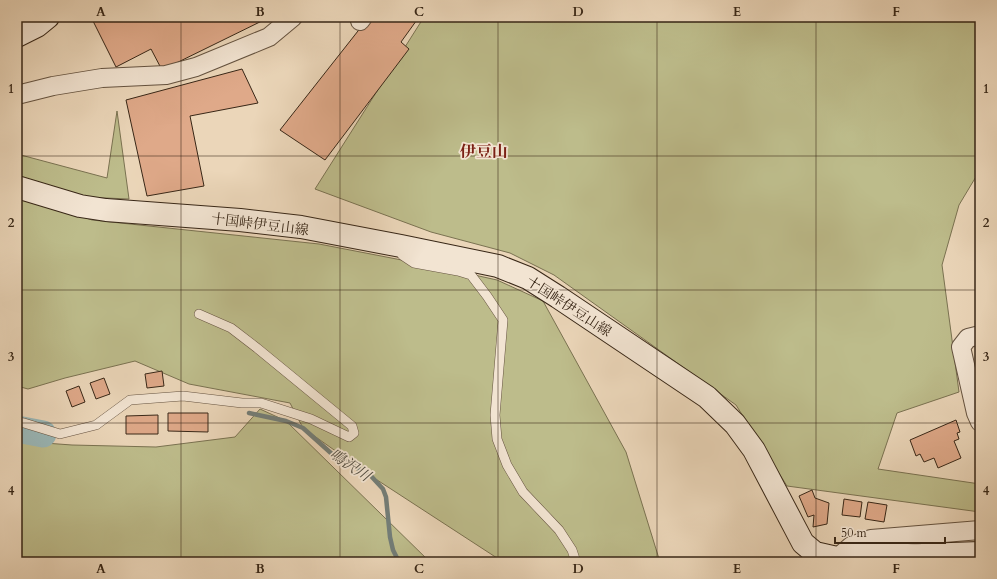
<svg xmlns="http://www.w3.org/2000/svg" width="997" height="579" viewBox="0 0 997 579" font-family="Cardo,'Noto Serif JP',serif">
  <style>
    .green { fill: #bdbc8b; stroke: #7a7251 }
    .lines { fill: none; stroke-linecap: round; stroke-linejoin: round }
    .stream { stroke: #737d77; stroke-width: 4.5 }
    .river { stroke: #9ab7b7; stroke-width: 27 }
    .building { fill: #dfa989; stroke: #382717 }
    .service-casing { stroke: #655340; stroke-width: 10 }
    .minor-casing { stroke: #655340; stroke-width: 20 }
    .secondary-casing { stroke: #382717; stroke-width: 24 }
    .service { stroke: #f2e4d2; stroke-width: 9 }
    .minor { stroke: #f2e4d2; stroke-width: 18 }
    .secondary { stroke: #f2e4d2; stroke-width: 22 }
    .grid { fill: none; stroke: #382717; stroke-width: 1; stroke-opacity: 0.55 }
    .labels { text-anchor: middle; stroke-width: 3.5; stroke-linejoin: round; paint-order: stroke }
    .street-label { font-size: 14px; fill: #382717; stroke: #f2e4d2 }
    .water-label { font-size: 15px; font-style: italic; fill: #504b3f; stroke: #f2e4d2 }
    .quarter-label { font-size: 16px; font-weight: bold; fill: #7a1f14; stroke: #f2e4d2 }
    .neatline { fill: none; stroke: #382717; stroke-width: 1.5 }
    .grid-label { font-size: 13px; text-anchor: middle; font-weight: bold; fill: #382717 }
  </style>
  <rect width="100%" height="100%" fill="#ebd6b9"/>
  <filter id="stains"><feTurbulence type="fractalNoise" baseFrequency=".005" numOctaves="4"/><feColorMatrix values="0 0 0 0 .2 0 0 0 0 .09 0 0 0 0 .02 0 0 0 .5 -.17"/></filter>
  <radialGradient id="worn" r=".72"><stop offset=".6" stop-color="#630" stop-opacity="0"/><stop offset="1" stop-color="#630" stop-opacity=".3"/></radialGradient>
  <g class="green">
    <polygon points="424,17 980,17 980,170 959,205 942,265 959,392 897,413 878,469 980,484 980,512 787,486 736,405 554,275 510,253 431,232 315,189"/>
    <polygon points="117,111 129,199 84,197 17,177 17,154 107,178"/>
    <polygon points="17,195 92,220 319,244 443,268 497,280 543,301 626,452 660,562 499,562 497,558 371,476 303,428 290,403 189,384 135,361 65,378 28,389 17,386"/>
    <polygon points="260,409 286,421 430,562 17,562 17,441 72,445 156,447 235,437"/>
  </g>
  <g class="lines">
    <polyline class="stream" points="249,413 286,421 303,428 332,454 371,476 383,489 386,497 390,537 393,550 399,562"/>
    <polyline class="river" points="17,429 43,434"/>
  </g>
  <g class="building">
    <polygon points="91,17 270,17 162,70 151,49 116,67"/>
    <polygon points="369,17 419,17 401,42 409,49 325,160 280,130"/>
    <polygon points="242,69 258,103 190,116 204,186 147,196 126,100"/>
    <polygon points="162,371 164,386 147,388 145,374"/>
    <polygon points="104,378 110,394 96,399 90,383"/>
    <polygon points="79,386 85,402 72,407 66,391"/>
    <polygon points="168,413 208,413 208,432 168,431"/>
    <polygon points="158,415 158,434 126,434 126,416"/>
    <polygon points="956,420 960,432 957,433 959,439 954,441 961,458 938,468 934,458 924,462 920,454 916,456 910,440"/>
    <polygon points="812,490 815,498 829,503 827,524 813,527 814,515 808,517 799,496"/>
    <polygon points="844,499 862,502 860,517 842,515"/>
    <polygon points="868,502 887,505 884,522 865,519"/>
  </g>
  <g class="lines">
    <g class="service-casing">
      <g id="service">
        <polyline points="402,250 402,255 414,263 458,271 471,275 487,296 503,320 495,415 497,439 507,465 523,492 559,530 572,550 576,562"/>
        <polyline points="17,422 24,423 60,434 96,425 130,400 183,396 242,403 261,403 311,419 349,437 354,433 352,426 257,348 231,328 199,314"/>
      </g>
    </g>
    <g class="minor-casing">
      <g id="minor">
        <polyline points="360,21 363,17"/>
        <polyline points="17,95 53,86 102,78 166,75 196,67 269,37 293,17"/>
        <polyline points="980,335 968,338 961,347 976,413 980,422"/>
        <polyline points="837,558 851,546 871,539 980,530"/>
      </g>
    </g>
    <g class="secondary-casing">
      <g id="secondary">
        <polyline points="17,36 37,26 48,17"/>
        <polyline points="17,187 80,206 106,210 240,220 301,227 401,246 498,266 528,278 558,297 707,397 735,424 754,450 803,543 815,553 837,558 980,553"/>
      </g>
    </g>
    <use href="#service" class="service"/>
    <use href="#minor" class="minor"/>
    <use href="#secondary" class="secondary"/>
  </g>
  <path class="grid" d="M181,17V562M340,17V562M498,17V562M657,17V562M816,17V562M17,156H980M17,290H980M17,423H980"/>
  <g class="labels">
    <g class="street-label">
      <text transform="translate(260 224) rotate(7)" y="5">十国峠伊豆山線</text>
      <text transform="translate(569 306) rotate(33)" y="5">十国峠伊豆山線</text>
    </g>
    <g class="water-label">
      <text transform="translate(350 465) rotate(34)" y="5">鳴沢川</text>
    </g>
    <g class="quarter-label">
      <text x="484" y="157">伊豆山</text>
    </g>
  </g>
  <rect width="997" height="579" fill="none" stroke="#ebd6b9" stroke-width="44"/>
  <path d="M835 537v6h110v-6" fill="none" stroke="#382717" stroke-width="2"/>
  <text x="841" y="537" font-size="12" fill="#382717" stroke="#f2e4d2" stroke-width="3" paint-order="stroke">50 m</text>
  <rect x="22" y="22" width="953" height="535" class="neatline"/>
  <g class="grid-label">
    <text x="101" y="16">A</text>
    <text x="260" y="16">B</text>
    <text x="419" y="16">C</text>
    <text x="578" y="16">D</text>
    <text x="737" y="16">E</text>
    <text x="896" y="16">F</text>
    <text x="11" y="93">1</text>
    <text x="986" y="93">1</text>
    <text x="11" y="227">2</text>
    <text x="986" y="227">2</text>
    <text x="11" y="361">3</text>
    <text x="986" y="361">3</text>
    <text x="11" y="495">4</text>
    <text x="986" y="495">4</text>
    <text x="101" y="573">A</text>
    <text x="260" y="573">B</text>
    <text x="419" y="573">C</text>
    <text x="578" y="573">D</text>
    <text x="737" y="573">E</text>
    <text x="896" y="573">F</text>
  </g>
  <rect width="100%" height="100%" filter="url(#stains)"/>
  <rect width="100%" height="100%" fill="url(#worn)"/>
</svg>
